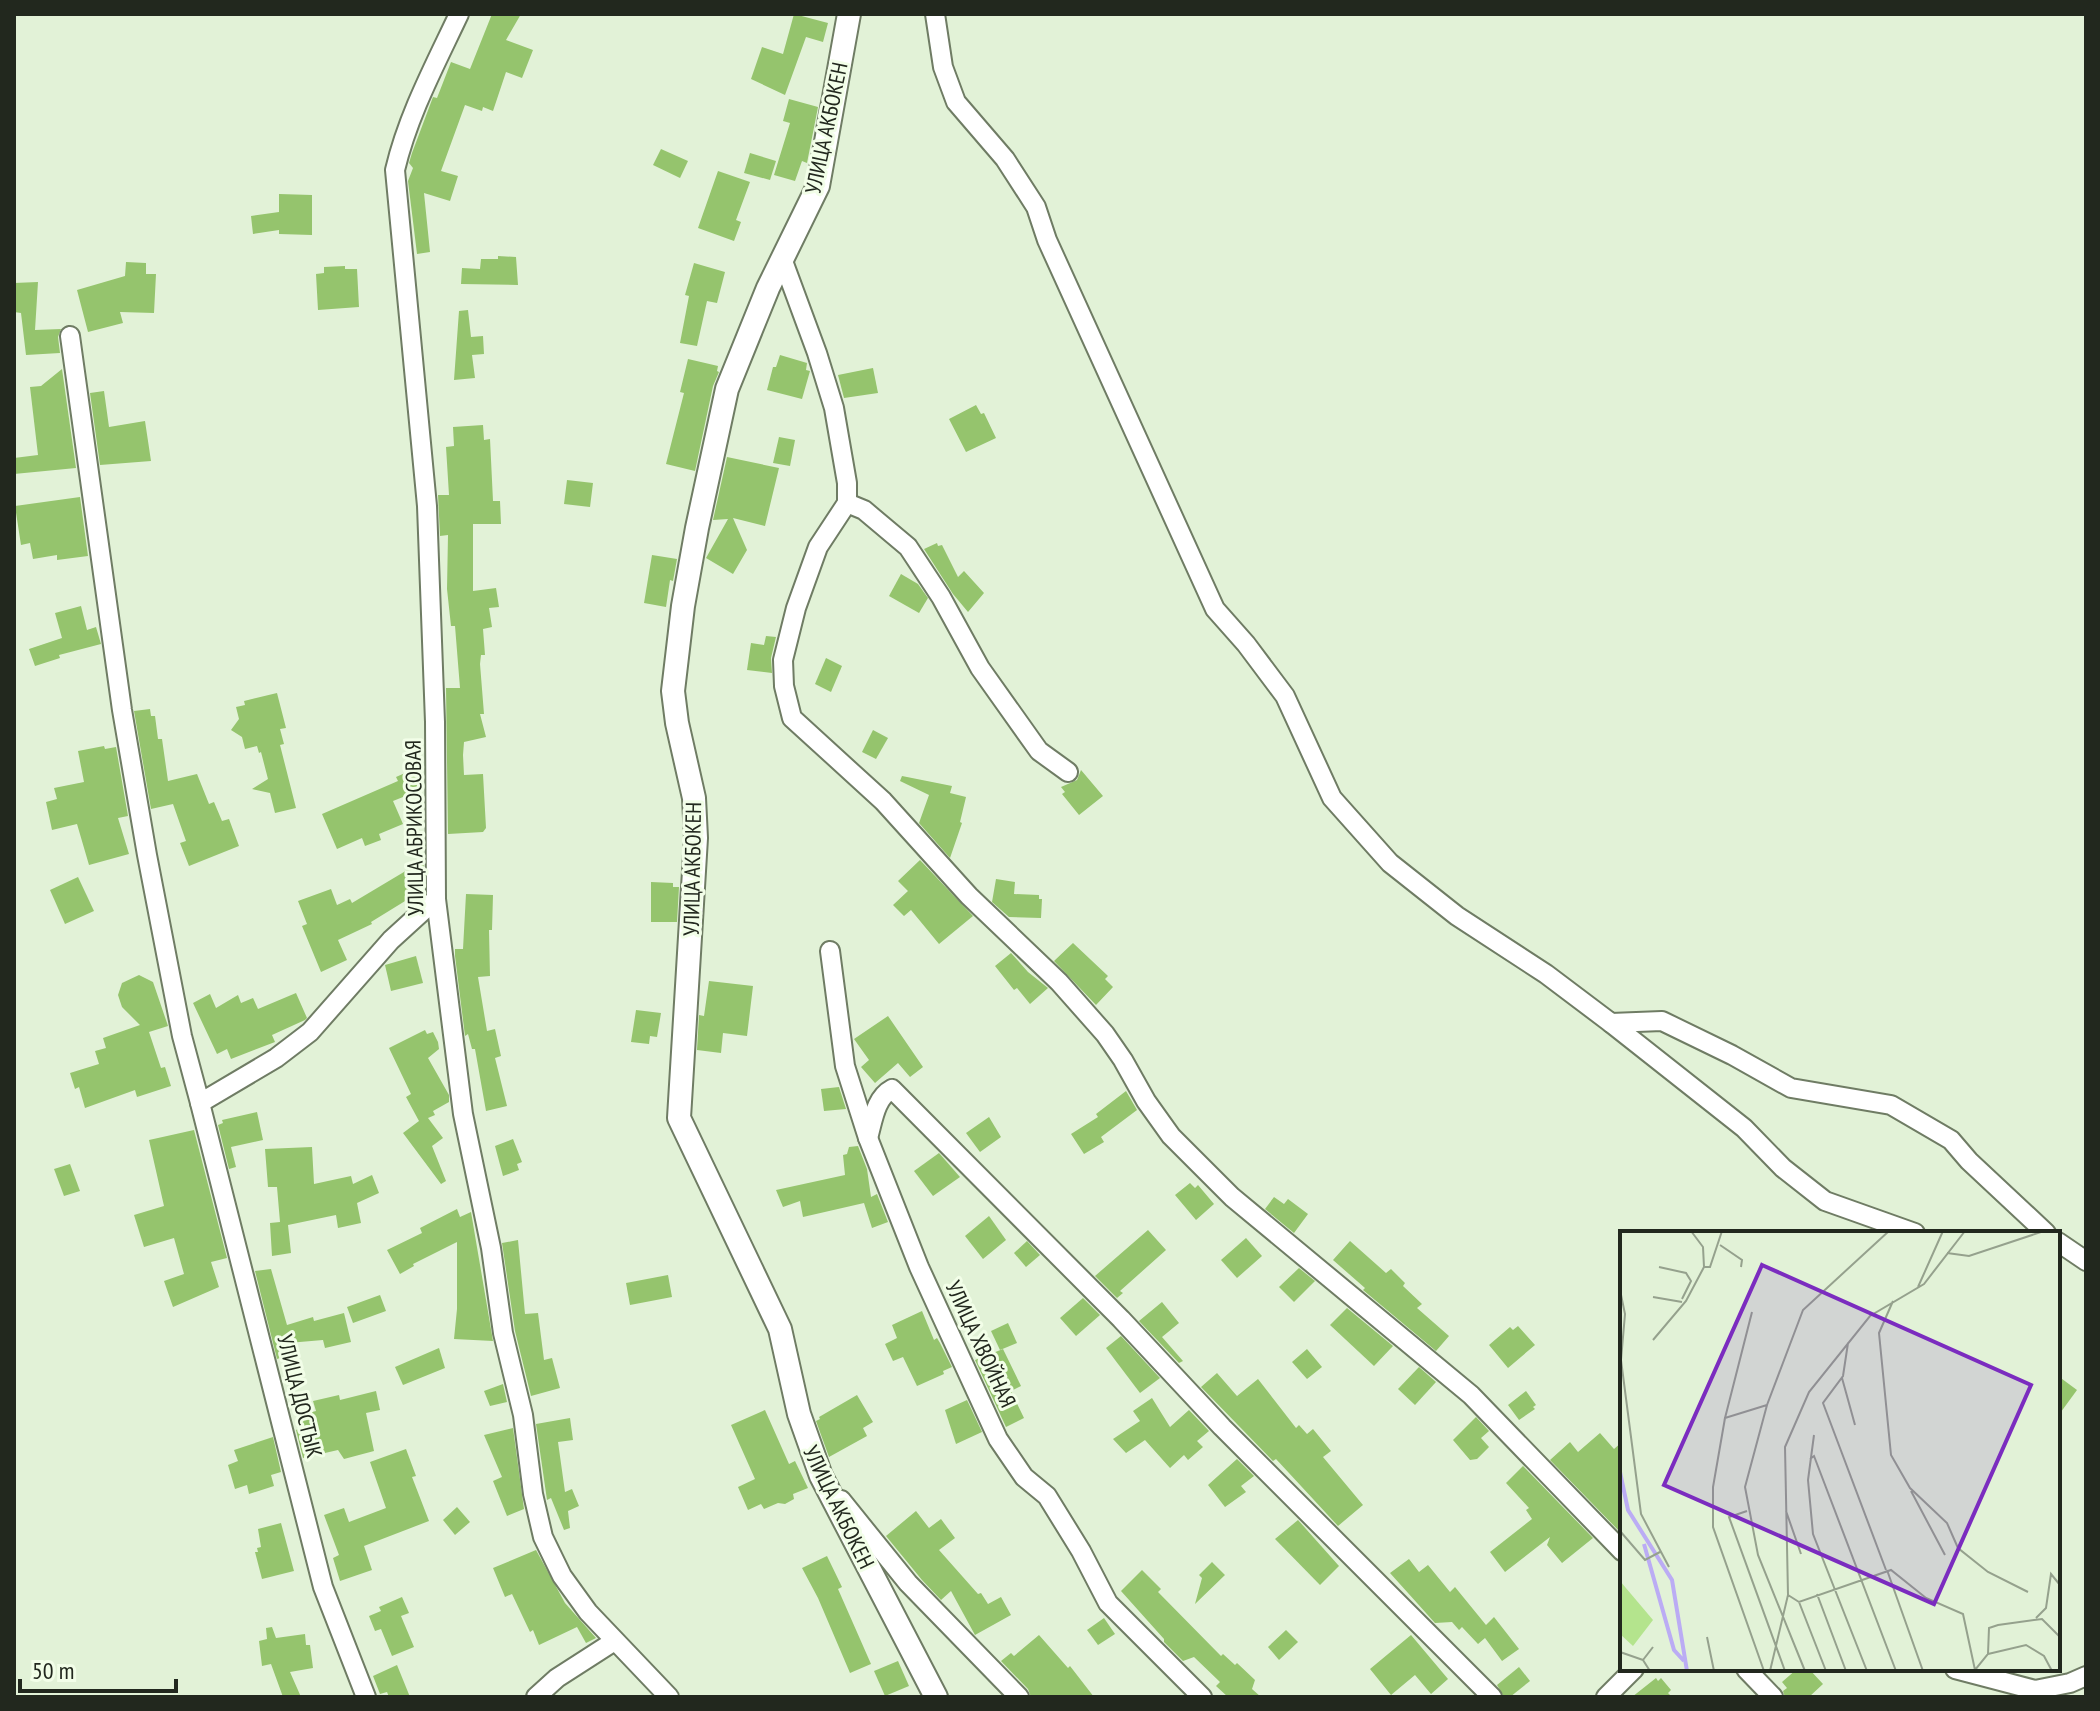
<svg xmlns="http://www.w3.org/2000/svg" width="2100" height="1711" viewBox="0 0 2100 1711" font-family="'PT Sans Narrow',sans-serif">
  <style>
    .building { fill: #95c46d }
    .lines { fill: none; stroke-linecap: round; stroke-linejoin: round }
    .minor-casing { stroke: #6f7c64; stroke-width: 22 }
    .tertiary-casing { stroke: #6f7c64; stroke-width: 26 }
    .minor { stroke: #fff; stroke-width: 18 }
    .tertiary { stroke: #fff; stroke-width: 22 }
    .labels { text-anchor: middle; stroke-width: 6; stroke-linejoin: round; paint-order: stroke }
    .street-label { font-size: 22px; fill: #22281e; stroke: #f2fee8 }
    .inset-river { fill: none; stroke: #bbacf4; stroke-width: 4 }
    .inset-road { fill: none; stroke: #95a18d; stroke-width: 2 }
    .view { fill: #7b2cbf; fill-opacity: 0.15; stroke: #7b2cbf; stroke-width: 4 }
    .inset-edge { fill: none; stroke: #22281e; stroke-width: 4 }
  </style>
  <rect width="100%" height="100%" fill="#e2f2d7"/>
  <g class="building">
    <polygon points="492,14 521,14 506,40 533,50 522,78 506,72 493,111 483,107 482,111 465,105 441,171 458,176 450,201 424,193 430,252 417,254 408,181 413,168 409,163 412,153 433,97 437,98 451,62 470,69"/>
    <polygon points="794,14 828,23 823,42 806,37 785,95 751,79 762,47 783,54"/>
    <polygon points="789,99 818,107 807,163 802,161 795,181 774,175 790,123 783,121"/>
    <polygon points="661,149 688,161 680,178 653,165"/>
    <polygon points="750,153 776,161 770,180 744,173"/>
    <polygon points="718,171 750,182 736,220 741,222 734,241 698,228"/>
    <polygon points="279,194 312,195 312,235 279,234 279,230 253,234 251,216 279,212"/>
    <polygon points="498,256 516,257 518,285 461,284 462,268 480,269 481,259 498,259"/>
    <polygon points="126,262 146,263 146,274 156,274 154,313 120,312 123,323 88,332 77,290 125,276"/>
    <polygon points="694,263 725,272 717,303 707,301 697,346 680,343 689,296 685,295"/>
    <polygon points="345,266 345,269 357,269 359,307 318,310 316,274 324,273 324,267"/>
    <polygon points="38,282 35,330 61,329 58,337 60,353 26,355 21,313 14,312 14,283"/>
    <polygon points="468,310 471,337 483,336 484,354 472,355 475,378 454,380 459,311"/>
    <polygon points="780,355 807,363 806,370 810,371 802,399 767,390 773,367 776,367"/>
    <polygon points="688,359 718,366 717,371 719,372 713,386 695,471 666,464 684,393 680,392"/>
    <polygon points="873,368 878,393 844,398 838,375"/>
    <polygon points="62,369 76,468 14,474 14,458 38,455 30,387 41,386"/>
    <polygon points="104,391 109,427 145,421 151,461 100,465 90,393"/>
    <polygon points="976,405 981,414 984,413 996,438 966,452 949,419"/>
    <polygon points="483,425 484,440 490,439 493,501 500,501 501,524 473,524 473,591 496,588 499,607 489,608 492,627 483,629 485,655 481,655 480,664 484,714 480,714 486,737 464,742 463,755 464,775 483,774 486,828 483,832 448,834 446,688 460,688 455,626 451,626 447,589 448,535 440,536 438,495 449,495 446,447 454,446 453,427"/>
    <polygon points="779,437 795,440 790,466 773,463"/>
    <polygon points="727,457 779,468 765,526 733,518 747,550 733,574 706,558 728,519 713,520"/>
    <polygon points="567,480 593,483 590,507 564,504"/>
    <polygon points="80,497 88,556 57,560 57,555 33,559 30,543 21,545 15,506"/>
    <polygon points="937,543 938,546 942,545 958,577 964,571 984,593 968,612 953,594 924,549"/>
    <polygon points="652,555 677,559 673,581 670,580 666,607 644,603"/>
    <polygon points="901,574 918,584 928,598 919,613 889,596"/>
    <polygon points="81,606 87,630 96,627 101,644 59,655 60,658 35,666 29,649 62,638 55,613"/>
    <polygon points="766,636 776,637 771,658 772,673 747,670 751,643 764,645"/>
    <polygon points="826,658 842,666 831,692 815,684"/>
    <polygon points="277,693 286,728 280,729 284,744 280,745 296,808 275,813 270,793 252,789 268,779 261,752 259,753 257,746 245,749 242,737 231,730 239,719 236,707 245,705 244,701"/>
    <polygon points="150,709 151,716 155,716 158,739 162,739 168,781 197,774 209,804 214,802 222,821 229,819 239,846 189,866 180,843 186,841 173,804 151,809 134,711"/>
    <polygon points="873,730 888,738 876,759 862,752"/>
    <polygon points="104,746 105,749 116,747 128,816 118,818 129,854 89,865 77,824 52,830 46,802 57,799 54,788 84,782 78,751"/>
    <polygon points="423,765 423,789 393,801 403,824 379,834 381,840 365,846 362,838 337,849 322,814 398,781 396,777"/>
    <polygon points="1081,770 1103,796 1079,815 1062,794 1065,792 1061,787 1077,780"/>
    <polygon points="902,776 952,786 950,793 966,797 960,822 962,823 950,858 919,823 929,795 900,781"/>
    <polygon points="424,860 423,890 371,922 372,924 338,940 347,960 321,972 302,926 307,924 298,901 331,889 337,905 350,899 352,903"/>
    <polygon points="920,860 973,916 939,944 911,910 904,916 893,905 908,891 898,881"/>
    <polygon points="78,877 94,911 65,924 50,890"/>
    <polygon points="996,879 1015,882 1014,894 1039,895 1039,899 1042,899 1041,918 1009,917 992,902"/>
    <polygon points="651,882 673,883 673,887 679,887 677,922 651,922"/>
    <polygon points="466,894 493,895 492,930 489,930 490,976 478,977 487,1031 495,1029 501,1056 495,1058 507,1106 486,1111 475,1049 472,1049 468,1034 465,1036 455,956 455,949 463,949"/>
    <polygon points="1073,943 1108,976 1105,979 1113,987 1096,1005 1054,961"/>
    <polygon points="1011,953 1028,972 1048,988 1030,1004 1017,988 1014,990 995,966"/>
    <polygon points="416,956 423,983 391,991 385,965"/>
    <polygon points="139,975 153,982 167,1023 168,1026 149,1032 161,1068 165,1067 171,1086 137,1097 135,1090 85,1108 79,1087 75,1089 70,1073 99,1064 95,1051 106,1048 103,1038 140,1025 122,1007 118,995 122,983"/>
    <polygon points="709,981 753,986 747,1036 723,1033 721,1053 697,1050 699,1015 704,1016"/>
    <polygon points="296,993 307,1018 305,1020 272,1035 275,1042 231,1059 227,1049 217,1054 193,1003 210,994 216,1008 238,995 241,1003 253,998 258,1009"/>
    <polygon points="636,1010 661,1013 657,1037 650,1036 649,1044 631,1042"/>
    <polygon points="888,1016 923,1067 910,1077 898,1063 875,1083 861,1067 869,1060 854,1039"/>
    <polygon points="425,1030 427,1034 433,1032 438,1042 439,1049 428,1058 449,1095 449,1102 433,1111 435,1115 428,1118 443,1138 432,1146 446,1181 441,1184 403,1133 419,1121 406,1097 411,1094 389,1048"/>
    <polygon points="839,1087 846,1109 824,1111 821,1089"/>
    <polygon points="1126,1091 1137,1110 1101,1137 1104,1142 1084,1154 1071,1134 1098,1117 1096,1114"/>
    <polygon points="257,1112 263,1140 231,1147 236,1167 229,1169 218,1125 223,1123 222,1120"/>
    <polygon points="989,1117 1001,1137 980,1152 966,1133"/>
    <polygon points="194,1130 227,1258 211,1262 219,1287 173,1307 164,1281 184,1274 174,1238 144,1247 134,1215 164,1206 149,1140"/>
    <polygon points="513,1139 522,1162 517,1164 519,1170 503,1176 495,1146"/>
    <polygon points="858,1146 867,1169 871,1197 877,1194 888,1222 872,1228 864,1203 803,1217 800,1201 783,1207 776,1190 845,1175 843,1155 847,1154 849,1147"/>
    <polygon points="312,1147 314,1184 351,1176 353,1184 372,1175 379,1193 357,1203 361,1223 338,1228 336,1215 288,1225 291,1253 272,1256 270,1223 280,1222 277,1187 268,1187 265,1149"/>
    <polygon points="939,1153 960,1177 933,1196 914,1171"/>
    <polygon points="70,1164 80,1191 64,1196 54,1169"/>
    <polygon points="1190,1183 1195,1188 1198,1185 1214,1204 1196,1220 1175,1195"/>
    <polygon points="1274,1197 1284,1204 1288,1199 1308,1214 1294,1233 1265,1209"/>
    <polygon points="457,1209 460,1217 471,1212 493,1341 454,1339 457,1309 457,1242 413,1264 414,1266 400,1274 387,1250 422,1233 420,1228"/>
    <polygon points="989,1216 1006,1240 983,1259 965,1236"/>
    <polygon points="1148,1230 1166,1250 1120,1291 1123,1293 1117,1298 1095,1276"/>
    <polygon points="1246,1238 1262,1256 1237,1278 1221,1260"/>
    <polygon points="518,1240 525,1314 538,1313 544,1360 552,1358 560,1388 531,1396 515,1331 502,1243"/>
    <polygon points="1027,1241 1040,1255 1026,1267 1014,1253"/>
    <polygon points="1350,1241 1386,1273 1391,1269 1405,1283 1403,1286 1422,1304 1417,1308 1449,1336 1436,1351 1363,1290 1365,1288 1333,1260"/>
    <polygon points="1299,1268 1315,1281 1294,1302 1279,1287"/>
    <polygon points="271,1269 287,1325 313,1317 314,1321 344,1313 351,1342 325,1348 323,1340 288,1343 292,1354 277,1359 255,1271"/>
    <polygon points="668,1275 672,1297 630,1305 626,1283"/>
    <polygon points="380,1295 386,1311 353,1323 347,1307"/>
    <polygon points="1083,1298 1100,1315 1076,1336 1060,1318"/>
    <polygon points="1162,1302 1179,1323 1162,1337 1183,1361 1179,1363 1139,1321"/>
    <polygon points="1347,1308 1393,1346 1374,1366 1330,1325"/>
    <polygon points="922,1311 934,1340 937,1338 940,1343 952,1367 943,1371 944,1374 917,1386 903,1357 893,1361 885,1344 897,1338 892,1325"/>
    <polygon points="1008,1323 1017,1343 1000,1350 991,1331"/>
    <polygon points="1518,1326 1535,1345 1508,1368 1489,1345 1510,1327 1513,1330"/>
    <polygon points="1121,1336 1160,1378 1140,1393 1106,1348"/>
    <polygon points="439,1348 445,1368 403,1385 395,1367"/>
    <polygon points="1003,1349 1021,1386 1011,1391 1024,1418 1006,1427 975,1360"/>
    <polygon points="1307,1349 1322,1367 1307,1379 1292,1362"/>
    <polygon points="1419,1367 1436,1382 1415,1405 1398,1389"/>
    <polygon points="1217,1373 1237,1396 1258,1379 1296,1428 1299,1425 1307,1434 1313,1429 1331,1451 1323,1457 1363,1505 1338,1526 1276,1459 1273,1461 1201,1387"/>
    <polygon points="2058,1376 2077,1390 2058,1416"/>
    <polygon points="503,1384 507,1402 490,1406 484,1391"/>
    <polygon points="376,1391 380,1410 366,1413 374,1451 344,1459 338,1450 303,1458 296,1430 300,1428 297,1416 316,1411 313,1401 339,1395 340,1400"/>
    <polygon points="1526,1391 1536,1405 1533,1407 1535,1409 1519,1420 1508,1405"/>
    <polygon points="857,1395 873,1422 863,1428 867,1436 829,1457 816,1421 820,1419 819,1417"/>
    <polygon points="1152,1398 1170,1427 1189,1410 1209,1431 1197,1441 1203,1447 1188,1460 1184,1455 1170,1468 1145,1440 1126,1453 1113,1439 1140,1421 1133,1411"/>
    <polygon points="967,1400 982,1432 956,1444 945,1410"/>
    <polygon points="765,1410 789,1464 795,1461 808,1488 793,1494 794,1499 785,1504 778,1503 764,1509 761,1504 748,1510 738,1487 755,1479 731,1425"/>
    <polygon points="1476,1417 1489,1431 1481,1438 1489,1447 1477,1459 1470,1460 1453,1440"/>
    <polygon points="570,1418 573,1440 558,1442 565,1492 572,1489 579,1506 568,1511 570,1528 564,1530 551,1498 547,1500 536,1424"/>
    <polygon points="513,1428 524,1509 507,1516 493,1481 502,1477 484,1435"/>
    <polygon points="1600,1433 1614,1449 1622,1442 1622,1534 1550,1460 1570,1442 1578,1452"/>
    <polygon points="273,1437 281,1472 271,1475 274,1486 249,1494 247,1485 235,1489 228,1465 238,1461 234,1450"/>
    <polygon points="406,1449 416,1476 412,1477 429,1521 364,1546 372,1570 340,1581 333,1558 339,1555 324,1515 344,1508 349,1522 386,1508 370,1462"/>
    <polygon points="1237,1459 1254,1476 1241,1486 1246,1492 1225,1507 1208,1485"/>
    <polygon points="1523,1466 1593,1538 1562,1563 1547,1545 1550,1537 1505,1572 1490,1552 1532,1519 1526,1510 1529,1508 1506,1483"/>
    <polygon points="457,1507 470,1522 455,1535 443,1520"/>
    <polygon points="916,1511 929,1528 941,1519 955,1538 939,1550 978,1594 981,1593 988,1604 1001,1597 1011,1615 975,1635 951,1591 941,1600 922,1580 886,1536"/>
    <polygon points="1298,1520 1339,1566 1320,1585 1275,1539"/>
    <polygon points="281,1523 294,1571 262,1579 255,1552 258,1552 257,1548 261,1547 258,1529"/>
    <polygon points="536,1550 565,1603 596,1638 586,1643 577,1627 539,1645 533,1630 530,1632 512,1594 505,1597 493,1568"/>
    <polygon points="827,1556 842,1587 838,1589 871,1664 850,1673 818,1598 802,1568"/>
    <polygon points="1409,1559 1419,1572 1428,1565 1450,1592 1455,1587 1486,1625 1494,1617 1519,1649 1502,1661 1485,1638 1478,1644 1462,1627 1459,1630 1452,1622 1435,1623 1390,1573"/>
    <polygon points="1212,1562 1225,1575 1195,1604 1202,1578 1199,1575"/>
    <polygon points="1142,1570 1161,1589 1158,1592 1221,1656 1223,1654 1235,1665 1237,1663 1255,1680 1252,1689 1261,1697 1228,1697 1216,1686 1220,1682 1194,1657 1183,1661 1164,1642 1164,1639 1121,1591"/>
    <polygon points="402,1597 409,1613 401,1616 414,1647 392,1656 381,1629 375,1631 369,1616 381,1611 379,1607"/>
    <polygon points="1104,1618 1115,1634 1098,1645 1087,1630"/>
    <polygon points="272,1627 276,1638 305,1634 306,1645 310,1645 313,1668 290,1672 301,1697 283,1697 271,1664 262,1666 259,1641 267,1639 266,1628"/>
    <polygon points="1286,1630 1298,1642 1279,1660 1268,1647"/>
    <polygon points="1039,1635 1068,1668 1070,1666 1094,1697 1031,1697 1028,1689 1001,1661 1011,1653 1014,1656"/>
    <polygon points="1411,1635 1448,1679 1431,1694 1415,1675 1391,1695 1370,1669"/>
    <polygon points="898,1661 909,1686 885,1696 874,1671"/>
    <polygon points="397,1665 410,1697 389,1697 387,1692 380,1694 373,1676"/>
    <polygon points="1519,1667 1530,1681 1510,1697 1504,1697 1497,1685"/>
    <polygon points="1797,1669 1809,1669 1823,1684 1809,1697 1785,1697 1783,1691 1787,1688 1782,1682"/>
    <polygon points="1656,1678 1658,1681 1661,1678 1671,1690 1668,1693 1672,1697 1632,1697"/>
  </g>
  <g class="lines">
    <g class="minor-casing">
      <g id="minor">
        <path d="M459,14C435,65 408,115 395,170L427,506L435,722L436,899L463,1114L491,1248L503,1333L523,1415L533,1494L543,1537L562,1576L588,1612L669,1697"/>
        <polyline points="935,14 943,67 956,102 1005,159 1036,207 1047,240 1215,609 1246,644 1285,696 1332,798 1390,863 1457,916 1546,974 1611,1023 1662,1021 1732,1055 1791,1088 1891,1105 1951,1140 1969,1161 2046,1233"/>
        <polyline points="783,261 817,353 834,408 847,483 847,503 818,547 796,608 783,660 784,686 792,718 883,801 969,896 1059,982 1105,1034 1123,1060 1146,1101 1171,1136 1232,1197 1471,1395 1622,1551"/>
        <polyline points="70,336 122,710 147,855 182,1036 200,1103 276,1058 310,1032 391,940 436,899"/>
        <polyline points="847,503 864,510 908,547 941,597 980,668 1039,751 1068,772"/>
        <polyline points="830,951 845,1066 868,1138 919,1267 998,1439 1024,1477 1047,1496 1081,1551 1108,1603 1202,1697"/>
        <polyline points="1611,1023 1744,1128 1783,1168 1825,1201 1915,1233"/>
        <polyline points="200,1103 323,1587 366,1697"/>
        <path d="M868,1138C873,1121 875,1098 892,1089L1121,1319L1222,1427L1492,1697"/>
        <polyline points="2058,1242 2086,1261"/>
        <polyline points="841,1500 908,1583 1019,1697"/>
        <polyline points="1746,1669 1773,1697"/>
        <polyline points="1955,1669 2035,1690 2070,1683 2086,1676"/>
        <polyline points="536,1697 557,1678 613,1642"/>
        <polyline points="1606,1697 1634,1669"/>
      </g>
    </g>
    <g class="tertiary-casing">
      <polyline id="tertiary" points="849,14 818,186 768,288 727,389 697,528 683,606 673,691 677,723 694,798 696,838 679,1118 780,1329 799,1414 821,1476 936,1697"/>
    </g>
    <use href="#minor" class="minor"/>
    <use href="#tertiary" class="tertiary"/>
  </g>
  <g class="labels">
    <g class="street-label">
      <text transform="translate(826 128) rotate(-78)" y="8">УЛИЦА АКБОКЕН</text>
      <text transform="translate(414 828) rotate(-91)" y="8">УЛИЦА АБРИКОСОВАЯ</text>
      <text transform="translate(692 869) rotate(-89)" y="8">УЛИЦА АКБОКЕН</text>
      <text transform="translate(981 1344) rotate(65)" y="8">УЛИЦА ХВОЙНАЯ</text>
      <text transform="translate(300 1396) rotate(76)" y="8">УЛИЦА ДОСТЫК</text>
      <text transform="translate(839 1507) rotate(64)" y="8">УЛИЦА АКБОКЕН</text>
    </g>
  </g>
  <g transform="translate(1620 1231)">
    <rect width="440" height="440" fill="#e2f2d7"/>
    <path d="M0,350L33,389L13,415L0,403Z" fill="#b4e48d"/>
    <path class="inset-river" d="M0,241L8,279L52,349L67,440M24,313L54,419L64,430"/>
    <path class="inset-road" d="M100,14L122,29L121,36M327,22L349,25L424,0M39,36L66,42L71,50L62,68M84,36H90L102,0M298,56L323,0M0,59L5,83L1,129L21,283L49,336M33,66L62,71M273,70L259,102L271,224L290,257L327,292L338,317L368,341L408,361M132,81L105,187L147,174M33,109L66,70L84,36L83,16L71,0M228,112L223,145L203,172L266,339M222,147L235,194M105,187L93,256V296L144,440M194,204L188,249L193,303L247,440M190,228L194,225L276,440M291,260L325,324M127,280L109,286L165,440M166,280L181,323M0,300L25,329L40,321M267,339L303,440M197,363L226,440M168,364L179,371L271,339L306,367L343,383L355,439L368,423L369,397L378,394L422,388L440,406M179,371L206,440M416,387L426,377L431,343L440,354M87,406L94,440M0,421L23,429M368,423L406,414L424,425L432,440M30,440L23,429L33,416M150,440L168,364L165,216L189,161L250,85L304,53L345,0M185,440L138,324L125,256L147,174L183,79L269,0"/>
    <path class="view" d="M142,34L411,154L314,373L44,254Z"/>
    <rect width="440" height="440" class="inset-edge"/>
  </g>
  <rect width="2100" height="1711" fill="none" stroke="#22281e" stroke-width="32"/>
  <path d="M20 1679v12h156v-12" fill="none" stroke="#22281e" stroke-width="4"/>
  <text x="32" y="1679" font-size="24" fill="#22281e" stroke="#f2fee8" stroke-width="6" paint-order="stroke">50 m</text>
</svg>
